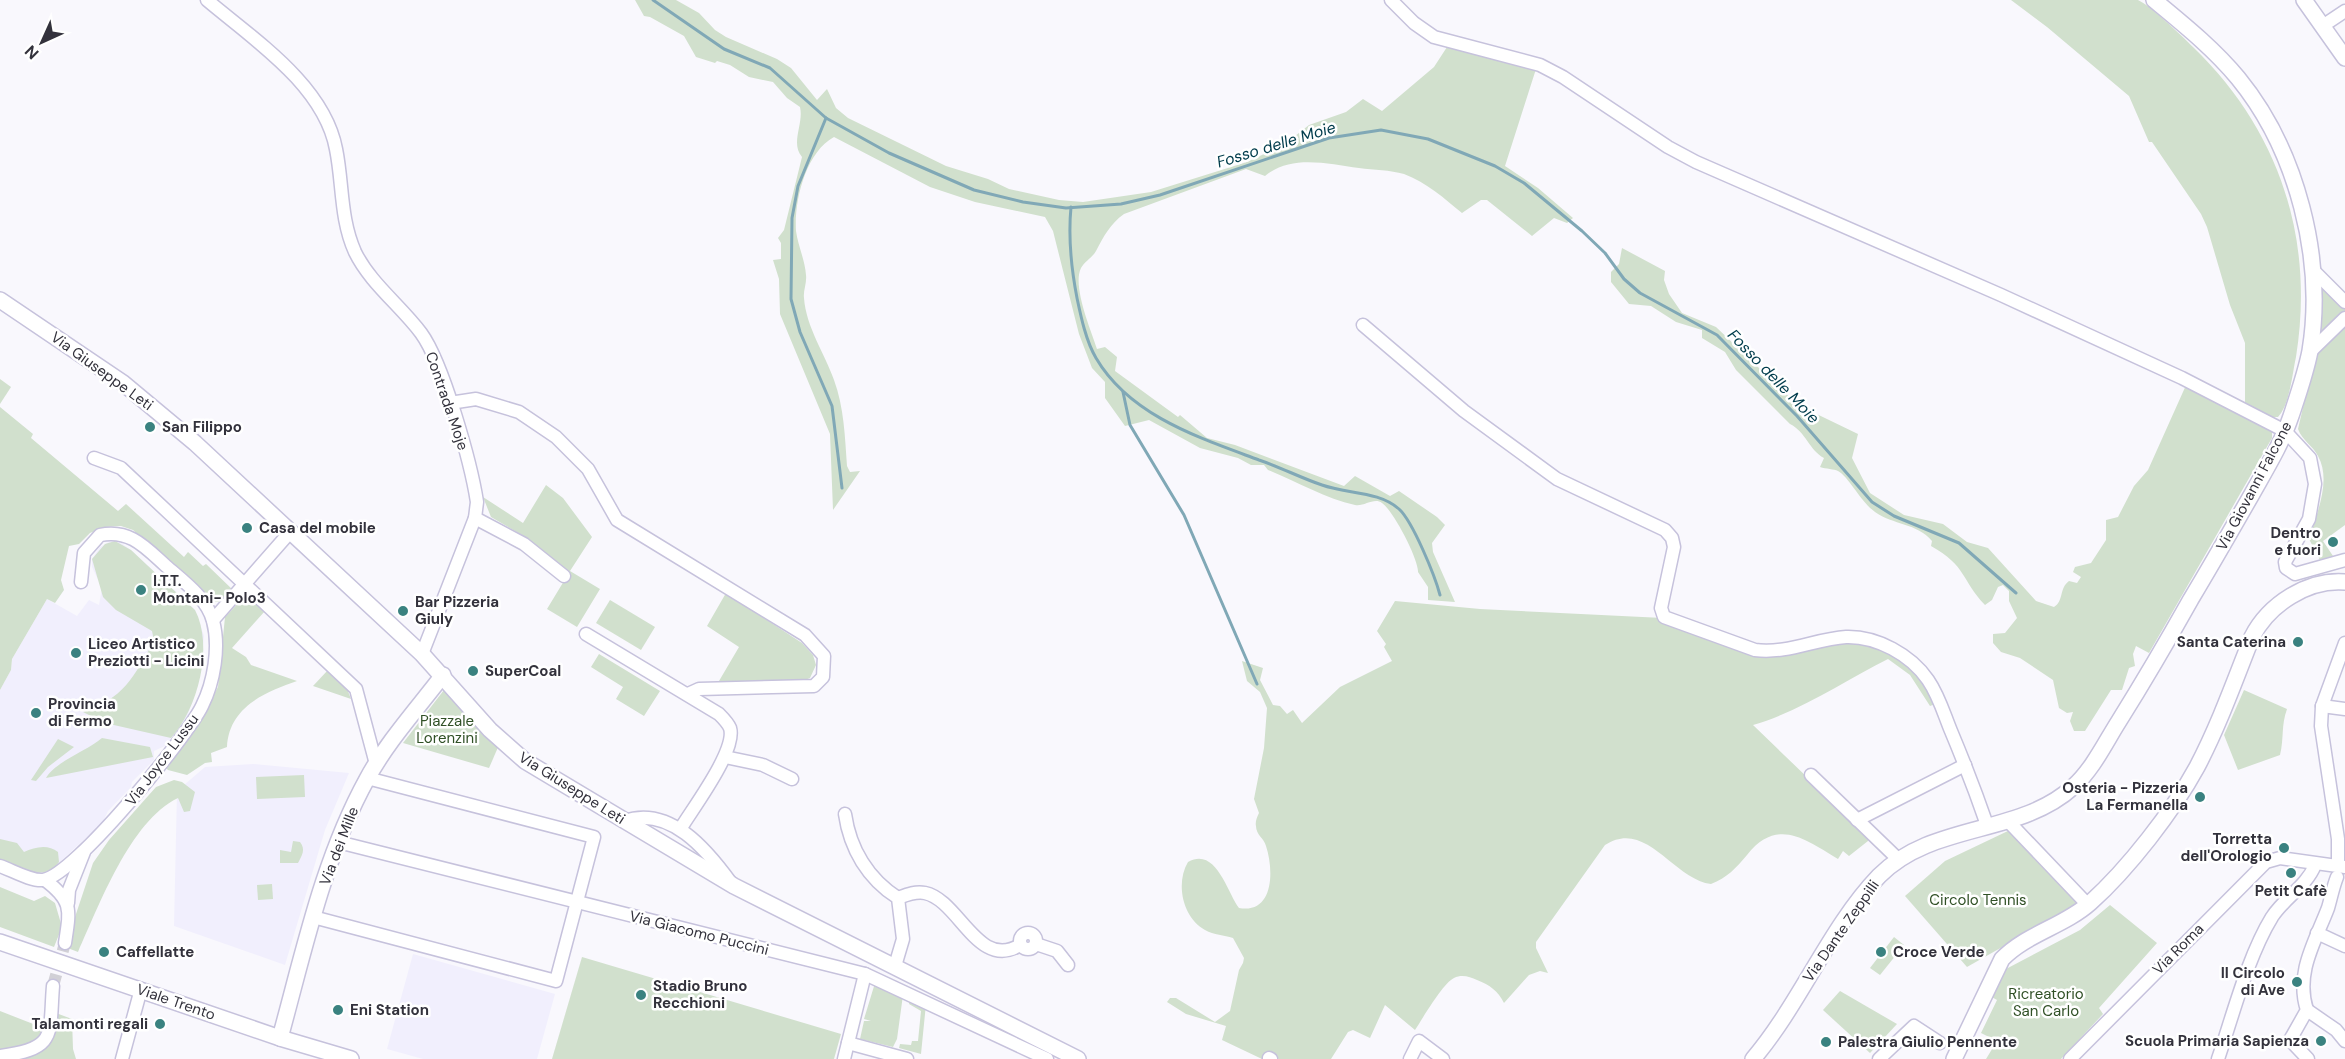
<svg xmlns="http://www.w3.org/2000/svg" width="2345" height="1059" viewBox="0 0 2345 1059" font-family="'DM Sans',sans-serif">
<rect width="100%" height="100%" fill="#f9f8fd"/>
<g fill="#f1effd">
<path d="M109,542L121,543L131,550L195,610L204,636L199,680L187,718L167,745L154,751V760L132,782L131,787L108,811L102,823L51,870L40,874L31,872L0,861V690L11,670L12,659L47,599L77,616L89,600L99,605L102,588L92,567V559L100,547Z"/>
<path d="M253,764L349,773L325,830L285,965L174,926L177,791L205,767Z"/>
<path d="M413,954L555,994L537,1059H423L387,1049Z"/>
</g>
<g fill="#d1e0cd">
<path d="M635,0H676L699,13L715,30L726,37L777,59L791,68L817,100L827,89L836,108L848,118L946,166L988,179L1009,189L1059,200L1083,202L1151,192L1247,162L1285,144L1309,125L1346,112L1363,99L1382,111L1434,67L1447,47L1536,69L1505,166L1538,188L1573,218L1567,223L1554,218L1532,236L1487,200H1481L1462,213C1445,199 1426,182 1404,174C1390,170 1374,170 1359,168C1328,164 1291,154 1265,176L1246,169L1124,214C1110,224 1104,236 1096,251C1092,258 1085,261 1081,268C1072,286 1091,330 1097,349L1105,347L1117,357L1115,371L1178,417L1180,415L1207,438L1235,445L1344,486L1355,476L1390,496L1399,491L1437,517L1445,525L1432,543L1433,552L1455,602L1428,600V587L1418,572C1419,560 1393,510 1382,503C1374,497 1364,507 1355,505C1326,499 1296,481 1268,470L1264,465H1251L1238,458L1200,448L1149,420L1125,426L1105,398V382L1092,368L1079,334L1053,231L1045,217L975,202L930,187L834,137C806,152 794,200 796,231C798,246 805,260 806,275C807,283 803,291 804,298C806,327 825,354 834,380C844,407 845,437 847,466L850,472L860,471L833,510L830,434L780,314L779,279L773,260L781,259V243L778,238L784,230L802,157C790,143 804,124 800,107L787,98L773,82L749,77L730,65L717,61L715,63L696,57L684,36L650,17L644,16Z"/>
<path d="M2011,0C2044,0 2077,0 2111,0C2118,0 2131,0 2138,0C2151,6 2182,36 2193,47C2279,130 2315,238 2296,357C2292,375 2290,404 2278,417H2270L2245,403V343L2230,305L2207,227L2201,214L2152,142H2149L2129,96L2047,27Z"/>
<path d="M1622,248L1665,271L1664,280L1669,294L1682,313L1716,327L1798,405L1858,434L1852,458L1870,493L1904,515L1943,524L1967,542L1988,548L2036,601L2054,607C2064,601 2059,588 2069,581L2077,583L2081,577L2073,572L2075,567L2091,563L2106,540V520L2118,517L2134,486L2148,470L2187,383L2272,431V438L2149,653L2136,646L2133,654L2135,666L2129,668L2122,690H2111L2085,731H2074L2070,721L2073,712L2067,713L2059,708L2053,680L2020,658L2001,652L1993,643V634L2005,633L2017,618L2009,601V591L2003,585L1998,587L1992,600L1985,605C1961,580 1967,566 1931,546L1932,541C1917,523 1893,525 1875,512C1860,501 1849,477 1838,471C1834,469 1826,469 1820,467L1824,458C1809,450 1806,432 1790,424L1736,370L1725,352L1702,338V330L1676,322L1651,306L1629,304L1611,282V272L1619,264Z"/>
<path d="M2320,286L2345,306V312L2334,319L2320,335Z"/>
<path d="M2345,320V525L2323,541L2333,556L2320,560L2309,539C2316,515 2332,481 2318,456C2313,446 2302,440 2298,429L2314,360L2321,347Z"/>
<path d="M0,379L11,387L0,404Z"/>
<path d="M0,407L33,434L31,438L118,511L126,504L184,557L188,552L203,566L206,564L234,591L220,602H211L133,530L121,526L105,527L90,533L79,544L69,546L61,580L64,590L55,603L47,599L12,659L11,670L0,690Z"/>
<path d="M546,485L563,498L592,537L570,571L600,589L577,627L547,609L567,576L548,555L527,538L491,517L483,497L523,523Z"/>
<path d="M115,541L131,550L195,610C214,646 198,709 171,738L105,723L83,712C124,698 133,678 154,641L152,631L116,610L103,597L92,559L105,544Z"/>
<path d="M726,593L802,643L813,655L816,665L810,678L795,684L719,681L739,647L707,626Z"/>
<path d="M247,594L265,611L232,648L246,657L251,665L297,681C265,692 229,707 227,747L211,753L212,762L205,763L187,775L168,770L164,766L207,707L218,687L225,617Z"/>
<path d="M610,600L655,627L641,650L596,623Z"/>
<path d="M1395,601L1480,609L1663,618L1736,649L1864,640L1915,668L1938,703L1930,706L1910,675L1888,659C1846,680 1801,711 1753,725L1868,836V841L1849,856L1843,851L1838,859C1805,839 1777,817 1747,855C1736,868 1727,878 1711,884C1673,879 1646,818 1605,845L1536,942V948L1548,973L1540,971L1529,975L1504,1003C1498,991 1490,985 1477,980C1470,977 1462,974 1454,978C1443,983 1423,1018 1415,1030L1385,1005L1370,1038L1353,1030L1348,1032L1331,1059H1279L1266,1053L1262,1059L1222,1040L1226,1026L1186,1014L1167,1002L1170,998H1176L1215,1022L1230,1011L1239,970L1243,963L1244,958L1233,938C1224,935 1214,935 1205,930C1183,918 1175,884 1188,862C1216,846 1227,892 1239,908C1274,914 1274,870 1266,846C1264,838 1256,835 1256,826C1255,822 1257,817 1259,813L1254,799L1264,748L1267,708L1260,692L1247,681L1242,661L1263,668L1260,680L1273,705L1280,706L1287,714L1293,710L1302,723L1340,687L1392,661L1384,647L1386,644L1377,631Z"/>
<path d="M599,654L660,691L644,716L616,699L623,687L591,667Z"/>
<path d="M328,670L346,686L351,699L313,686Z"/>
<path d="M444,690L499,745L489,768L403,743Z"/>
<path d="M2244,690L2287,709C2281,725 2284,739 2280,755L2238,770L2224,735Z"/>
<path d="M102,738L150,747L153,757L46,778C56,761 87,751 102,738Z"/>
<path d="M58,739L74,747L48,767L36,781L31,780Z"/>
<path d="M304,775L305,797L257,799L256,777Z"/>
<path d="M174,780L182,782L195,792L190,811L184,812L178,798C130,821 99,906 78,952L65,947L93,863L109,840L156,787Z"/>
<path d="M2010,830L2078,904L1967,967L1905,896L1945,861Z"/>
<path d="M0,839L17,843L24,852C35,847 48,844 58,852L59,862C45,883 19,868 0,861Z"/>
<path d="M293,841L300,842C306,850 302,855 298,863H280V850L291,852Z"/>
<path d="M272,884L273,899L258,900L257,885Z"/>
<path d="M0,887L34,901L45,896L55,903L62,927L54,947L0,927Z"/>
<path d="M2110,905L2157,943L2099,1008L2103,1014L2061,1059H1986L1997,1041L1981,1033L1997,1000L1990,996L2006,969L2080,930Z"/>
<path d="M1894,937L1904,945L1880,975L1870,968Z"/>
<path d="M582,957L841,1034L834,1059H552Z"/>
<path d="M875,983L903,995L897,1039L893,1047L860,1039L864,1021H871L864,1019Z"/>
<path d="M1840,991L1897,1024L1870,1053L1823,1010Z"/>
<path d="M910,998L926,1004L921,1054L899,1048L900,1044L911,1045L912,1041H918L921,1011L909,1004Z"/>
<path d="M0,1011L46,1029L39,1041L0,1052Z"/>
<path d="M56,1013L72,1019L73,1049L76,1059H12L27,1056Z"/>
</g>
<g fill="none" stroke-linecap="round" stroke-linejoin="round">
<g stroke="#80a8b6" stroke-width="3">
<path d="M653,0L724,49L770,68L826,118L889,153L974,190L1023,202L1066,208L1121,204L1160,195L1329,138L1381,130L1428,139L1495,166L1524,183L1582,231L1605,253L1624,279L1640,293L1717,335L1797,416L1872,502L1894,516L1959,543L2016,593"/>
<path d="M826,118L798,186L792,218L791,299L800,332L832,406L842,488"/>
<path d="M1071,207C1068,238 1071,267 1077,298C1081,317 1086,341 1096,358C1130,416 1200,438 1259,460C1280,467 1301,478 1322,485C1347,494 1379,491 1399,509C1413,522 1435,576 1440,595"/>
<path d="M1123,392L1130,425L1184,515L1257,684"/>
</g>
<path stroke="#d1d0d6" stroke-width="12" stroke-dasharray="12 6" stroke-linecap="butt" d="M53,986L65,943"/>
<g stroke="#c6c2dc" stroke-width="15">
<g id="minor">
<path d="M207,0C253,39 324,85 336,149C343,183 340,219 355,252C370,283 401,306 421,333C443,363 471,463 477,502L475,518L422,654"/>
<path d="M1391,0L1414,23L1434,37L1540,65L1563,77L1668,147L1696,162L2001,295L2182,378L2285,431L2310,458L2315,484L2309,519L2285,562L2286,568L2295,574L2345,560"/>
<path d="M2324,25L2345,11"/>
<path d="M2313,270L2345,302"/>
<path d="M1363,325L1464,411L1557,479L1665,530L1672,538L1674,547L1661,608L1664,617L1755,650C1788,654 1815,639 1846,637C1877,636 1911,655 1928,680C1939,696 1944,714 1951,731C1964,762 1976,793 1987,825"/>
<path d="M2310,352L2345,318"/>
<path d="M450,403L476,399L519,412L556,437L588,469L617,520L805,635L824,656L823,677L814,686L699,689L688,694"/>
<path d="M94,458L121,468L356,689L376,764"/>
<path d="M475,518L524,544L564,576"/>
<path d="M213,620L291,531"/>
<path d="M586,634L719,714C723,718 728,723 730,728C737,750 693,808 681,828"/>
<path d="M2322,706L2345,709"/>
<path d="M725,757L763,765L792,779"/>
<path d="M1811,775L1898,859"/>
<path d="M845,814C850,849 868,879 898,898L903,939L895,966"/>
<path d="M1857,820L1965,765"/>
<path d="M2007,820L2088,905"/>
<path d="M624,821C670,805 707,850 731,883"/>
<path d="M338,842L865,974L1047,1059"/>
<path d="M2338,862V839L2321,726L2322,706L2345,643"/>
<path d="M0,866C12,870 30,881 43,880C74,876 187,737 202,706C214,682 220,647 213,621C207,598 183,581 166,566C145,547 130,529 100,535L84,553L81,582"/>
<path d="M45,880C73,901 70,910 65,943"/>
<path d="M898,898C906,895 915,891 925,893C959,900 978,971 1020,945"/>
<path d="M68,903L69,890L84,852"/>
<path d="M313,917L556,981L594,837L367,778"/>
<circle cx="1028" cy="941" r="8"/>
<path d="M2317,933L2345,946"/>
<path d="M1036,944L1057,951L1068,965"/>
<path d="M2307,1010L2336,1030L2345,1041"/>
<path d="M848,1043L907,1059"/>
<path d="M0,1056C58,1049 49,1034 53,986"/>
<path d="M1269,1058L1271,1059"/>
<path d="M122,1059L141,989"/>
<path d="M844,1059L865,974"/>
<path d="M1410,1059L1419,1041L1443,1059"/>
<path d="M1879,1059L1914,1026L1940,1043"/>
<path d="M2070,1059L2266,862L2280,858L2345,867"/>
<path d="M2218,1059C2233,1015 2248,956 2272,917C2285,897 2306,887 2315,865"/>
<path d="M2308,1059L2290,1040L2307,1010C2295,973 2315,942 2328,908C2331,898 2333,887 2337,877"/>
</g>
</g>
<g stroke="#c6c2dc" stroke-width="18">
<g id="major">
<path d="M2304,0L2345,58"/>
<path d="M0,300L123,383L195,443L422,654L490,730L525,761L734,886L1078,1059"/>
<path d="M0,942L280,1038L351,1059"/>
<path d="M280,1038C304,951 323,859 367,779C387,742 417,709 443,675"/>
<path d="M1753,1059C1800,1004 1830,927 1879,876C1932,822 2019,836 2073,787C2093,769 2105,743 2119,721C2144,681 2168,640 2191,599C2212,564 2232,529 2252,494C2266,469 2282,443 2291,416C2298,395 2306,372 2310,351C2325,259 2297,150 2238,78C2213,48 2183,24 2154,0"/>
<path d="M1954,1059L2002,959C2026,934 2064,926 2090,903C2128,869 2173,811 2197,767C2219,725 2235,680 2252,637C2269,604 2308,579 2345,582"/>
</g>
</g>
<use href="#minor" stroke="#fff" stroke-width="12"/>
<use href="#major" stroke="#fff" stroke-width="15"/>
</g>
<g fill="#3a8280" stroke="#fff" stroke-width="2">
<circle cx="150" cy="427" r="6"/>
<circle cx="247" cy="528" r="6"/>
<circle cx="2333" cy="542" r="6"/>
<circle cx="141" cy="590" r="6"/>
<circle cx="403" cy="611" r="6"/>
<circle cx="2298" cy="642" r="6"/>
<circle cx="76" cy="653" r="6"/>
<circle cx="473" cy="671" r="6"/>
<circle cx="36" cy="713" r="6"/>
<circle cx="2200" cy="797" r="6"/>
<circle cx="2284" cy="848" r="6"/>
<circle cx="2291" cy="873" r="6"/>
<circle cx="104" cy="952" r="6"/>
<circle cx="1881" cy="952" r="6"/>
<circle cx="2297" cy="982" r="6"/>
<circle cx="641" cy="995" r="6"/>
<circle cx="338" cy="1010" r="6"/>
<circle cx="160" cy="1024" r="6"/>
<circle cx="2321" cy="1041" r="6"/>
<circle cx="1826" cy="1042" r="6"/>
</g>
<g text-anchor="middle" stroke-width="5" stroke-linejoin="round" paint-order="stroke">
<g font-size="15" fill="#33323c" stroke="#fff">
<text transform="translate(102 371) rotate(36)" y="5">Via Giuseppe Leti</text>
<text transform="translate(447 401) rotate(71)" y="5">Contrada Moje</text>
<text transform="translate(2254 486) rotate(-62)" y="5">Via Giovanni Falcone</text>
<text transform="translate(162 760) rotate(-53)" y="5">Via Joyce Lussu</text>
<text transform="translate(572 788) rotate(32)" y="5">Via Giuseppe Leti</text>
<text transform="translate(339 846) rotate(-69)" y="5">Via dei Mille</text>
<text transform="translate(1841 931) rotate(-55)" y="5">Via Dante Zeppilli</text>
<text transform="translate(699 933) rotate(14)" y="5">Via Giacomo Puccini</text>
<text transform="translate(2178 949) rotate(-45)" y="5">Via Roma</text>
<text transform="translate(176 1002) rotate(19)" y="5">Viale Trento</text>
</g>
<g font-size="15" font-weight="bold" fill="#33323c" stroke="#fff" text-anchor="start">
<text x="162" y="432">San Filippo</text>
<text x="259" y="533">Casa del mobile</text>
<text x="2321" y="538" text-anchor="end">Dentro<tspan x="2321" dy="17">e fuori</tspan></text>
<text x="153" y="586">I.T.T.<tspan x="153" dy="17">Montani- Polo3</tspan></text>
<text x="415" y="607">Bar Pizzeria<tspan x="415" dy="17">Giuly</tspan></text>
<text x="2286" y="647" text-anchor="end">Santa Caterina</text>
<text x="88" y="649">Liceo Artistico<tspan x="88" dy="17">Preziotti - Licini</tspan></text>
<text x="485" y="676">SuperCoal</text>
<text x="48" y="709">Provincia<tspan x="48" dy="17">di Fermo</tspan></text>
<text x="2188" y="793" text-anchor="end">Osteria - Pizzeria<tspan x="2188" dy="17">La Fermanella</tspan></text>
<text x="2272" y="844" text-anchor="end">Torretta<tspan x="2272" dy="17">dell'Orologio</tspan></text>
<text x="2291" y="896" text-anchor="middle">Petit Cafè</text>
<text x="116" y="957">Caffellatte</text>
<text x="1893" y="957">Croce Verde</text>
<text x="2285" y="978" text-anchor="end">Il Circolo<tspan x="2285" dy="17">di Ave</tspan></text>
<text x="653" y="991">Stadio Bruno<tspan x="653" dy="17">Recchioni</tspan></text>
<text x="350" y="1015">Eni Station</text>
<text x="148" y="1029" text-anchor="end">Talamonti regali</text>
<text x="2309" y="1046" text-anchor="end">Scuola Primaria Sapienza</text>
<text x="1838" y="1047">Palestra Giulio Pennente</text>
</g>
<g font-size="15" fill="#305026" stroke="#fff">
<text x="447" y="726">Piazzale<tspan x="447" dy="17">Lorenzini</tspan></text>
<text x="1978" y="905">Circolo Tennis</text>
<text x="2046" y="999">Ricreatorio<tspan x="2046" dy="17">San Carlo</tspan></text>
</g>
<g font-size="16" font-style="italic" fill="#003c4c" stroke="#fff">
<text transform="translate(1276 144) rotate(-17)" y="6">Fosso delle Moie</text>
<text transform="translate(1774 376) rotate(46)" y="6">Fosso delle Moie</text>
</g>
</g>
<g transform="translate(42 42) rotate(225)" stroke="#ffffff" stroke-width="4.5" paint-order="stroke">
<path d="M0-4.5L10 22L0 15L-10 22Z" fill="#33323c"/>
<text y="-9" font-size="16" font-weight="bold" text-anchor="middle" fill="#33323c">N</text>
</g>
</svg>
